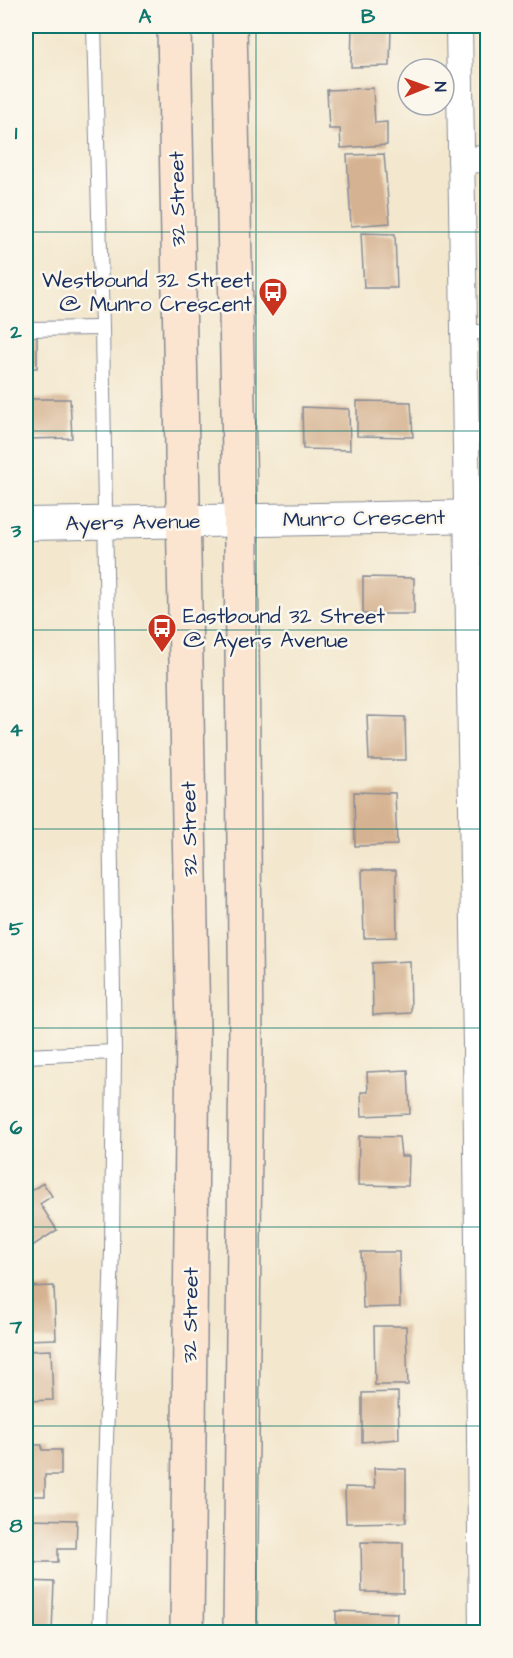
<svg xmlns="http://www.w3.org/2000/svg" width="513" height="1658" viewBox="0 0 513 1658" font-family="'Architects Daughter',sans-serif">
<rect width="100%" height="100%" fill="#fbf7ec"/>
<filter id="ink" filterUnits="userSpaceOnUse"><feTurbulence type="fractalNoise" baseFrequency=".0167" numOctaves="2"/><feDisplacementMap in="SourceGraphic" scale="12" xChannelSelector="R" yChannelSelector="G"/><feConvolveMatrix kernelMatrix="1 2 1 2 8 2 1 2 1" color-interpolation-filters="sRGB"/></filter>
<filter id="wash" filterUnits="userSpaceOnUse"><feTurbulence type="fractalNoise" baseFrequency=".008" numOctaves="4" result="noise"/><feDisplacementMap in="SourceGraphic" scale="24" xChannelSelector="R" yChannelSelector="G"/><feGaussianBlur stdDeviation="1.35" result="paint"/><feColorMatrix in="noise" values="0 0 0 0 0 0 0 0 0 0 0 0 0 0 0 0 0 1.4 0 .05"/><feComposite in="paint" operator="in"/></filter>
<g filter="url(#wash)">
<rect width="100%" height="100%" fill="#f3e7cd"/>
<g id="blocks">
<g fill="#d5b291">
<path d="M352,26H391L390,66L351,67Z"/>
<path d="M373,88L375,123L387,122V145L341,148L340,129H329L327,90Z"/>
<path d="M384,154L390,223L351,226L347,155Z"/>
<path d="M361,233L395,234L397,288H364Z"/>
<rect x="26" y="335" width="11" height="33"/>
<path d="M26,399H70L72,438L26,439Z"/>
<path d="M357,401L411,402L413,437L357,436Z"/>
<path d="M302,407L349,409L350,450L303,449Z"/>
<path d="M31,568L32,625L26,626V569Z"/>
<path d="M363,577L414,578V614H363Z"/>
<path d="M367,716L405,717L406,760H369Z"/>
<path d="M354,792L395,793L397,845L355,846Z"/>
<path d="M362,870H396L397,937L364,938Z"/>
<path d="M410,961L411,1013L373,1015L372,963Z"/>
<path d="M408,1070L410,1114L362,1116L361,1092H368L367,1072Z"/>
<path d="M359,1136L399,1137L401,1156H409L408,1186L358,1185Z"/>
<path d="M43,1183L52,1196L40,1204L57,1230L26,1250V1187L29,1192Z"/>
<path d="M361,1252H399L400,1307L363,1308Z"/>
<path d="M54,1286L56,1339L26,1340V1287Z"/>
<path d="M374,1326H406L408,1385H375Z"/>
<path d="M51,1350L53,1400L26,1401V1351Z"/>
<path d="M398,1392L399,1439L362,1442V1393Z"/>
<path d="M26,1445H42V1450H61V1475H45V1496H26Z"/>
<path d="M374,1468L406,1469V1522L346,1523L345,1487L375,1488Z"/>
<path d="M26,1519L77,1520L76,1549H58V1562H26Z"/>
<path d="M361,1542L403,1543V1593L362,1592Z"/>
<path d="M26,1581L54,1582L52,1632H26Z"/>
<path d="M336,1611L397,1613L396,1632H336Z"/>
</g>
</g>
</g>
<g filter="url(#ink)">
<use href="#blocks" fill-opacity="0" stroke="#878b96" stroke-width="1.5"/>
<g fill="none" stroke-linecap="round" stroke-linejoin="round">
<g stroke="#878b96" stroke-width="16">
<g id="service">
<path d="M94,26L102,328L114,1052L112,1249L100,1632"/>
<path d="M26,329L102,328"/>
<path d="M465,332H488"/>
<path d="M26,1056L114,1052"/>
</g>
</g>
<g stroke="#878b96" stroke-width="28">
<g id="minor">
<path d="M459,26L476,1047L482,1632"/>
<path d="M461,160L488,159"/>
</g>
</g>
<g stroke="#878b96" stroke-width="34">
<path id="tertiary" d="M26,524L488,516"/>
</g>
<g stroke="#878b96" stroke-width="36">
<g id="secondary">
<path d="M174,26L193,1032L187,1632"/>
<path d="M230,26L241,548L246,1041L240,1632"/>
</g>
</g>
<use href="#service" stroke="#fff" stroke-width="14"/>
<use href="#minor" stroke="#fff" stroke-width="26"/>
<use href="#tertiary" stroke="#fff" stroke-width="32"/>
<use href="#secondary" stroke="#fce5d0" stroke-width="33"/>
</g>
</g>
<path fill="none" stroke="#0f766e" stroke-width="1.5" stroke-opacity="0.55" d="M256,26V1632M26,232H488M26,431H488M26,630H488M26,829H488M26,1028H488M26,1227H488M26,1426H488"/>
<defs>
<g id="bus-pin" transform="scale(1.5)"><path d="M0 17L-7.5 6A9.5 9.5 0 1 1 7.5 6Z" fill="#c8321e" stroke="#fbf7ec"/><path d="M-5-6H5V4H4V6H2V4H-2V6H-4V4H-5ZM-3.5-4V0h7V-4ZM-3.5 1.2v1.5H-2V1.2ZM2 1.2v1.5H3.5V1.2Z" fill="#fff"/></g>
</defs>
<g fill-rule="evenodd">
<use href="#bus-pin" x="273" y="292"/>
<use href="#bus-pin" x="162" y="628"/>
</g>
<g text-anchor="middle" stroke-width="5" stroke-linejoin="round" paint-order="stroke">
<g font-size="21" fill="#1b2f5e" stroke="#fbf7ec">
<text transform="translate(177 199) rotate(-91)" y="7">32 Street</text>
<text transform="translate(364 518) rotate(-1)" y="7">Munro Crescent</text>
<text transform="translate(133 522) rotate(-1)" y="7">Ayers Avenue</text>
<text transform="translate(189 829) rotate(-91)" y="7">32 Street</text>
<text transform="translate(190 1315) rotate(-89)" y="7">32 Street</text>
</g>
<g font-size="21" fill="#1b2f5e" stroke="#fbf7ec" text-anchor="end">
<text x="252" y="287">Westbound 32 Street<tspan x="252" dy="24">@ Munro Crescent</tspan></text>
<text x="183" y="623" text-anchor="start">Eastbound 32 Street<tspan x="183" dy="24">@ Ayers Avenue</tspan></text>
</g>
</g>
<rect width="513" height="1658" fill="none" stroke="#fbf7ec" stroke-width="66"/>
<g transform="translate(426 87) rotate(89)"><circle r="28" fill="#fbf7ec" stroke="#a1a7b3" stroke-width="1.5"/>
<path d="M0-4.5L10 22L0 15L-10 22Z" fill="#c8321e"/>
<text y="-9" font-size="16" font-weight="bold" text-anchor="middle" fill="#1b2f5e">N</text>
</g>
<rect x="33" y="33" width="447" height="1592" fill="none" stroke="#0f766e" stroke-width="2"/>
<g font-size="20" text-anchor="middle" font-weight="bold" fill="#0f766e">
<text x="145" y="23">A</text>
<text x="368" y="23">B</text>
<text x="16" y="139">1</text>
<text x="16" y="338">2</text>
<text x="16" y="537">3</text>
<text x="16" y="736">4</text>
<text x="16" y="935">5</text>
<text x="16" y="1134">6</text>
<text x="16" y="1333">7</text>
<text x="16" y="1532">8</text>
</g>
</svg>
